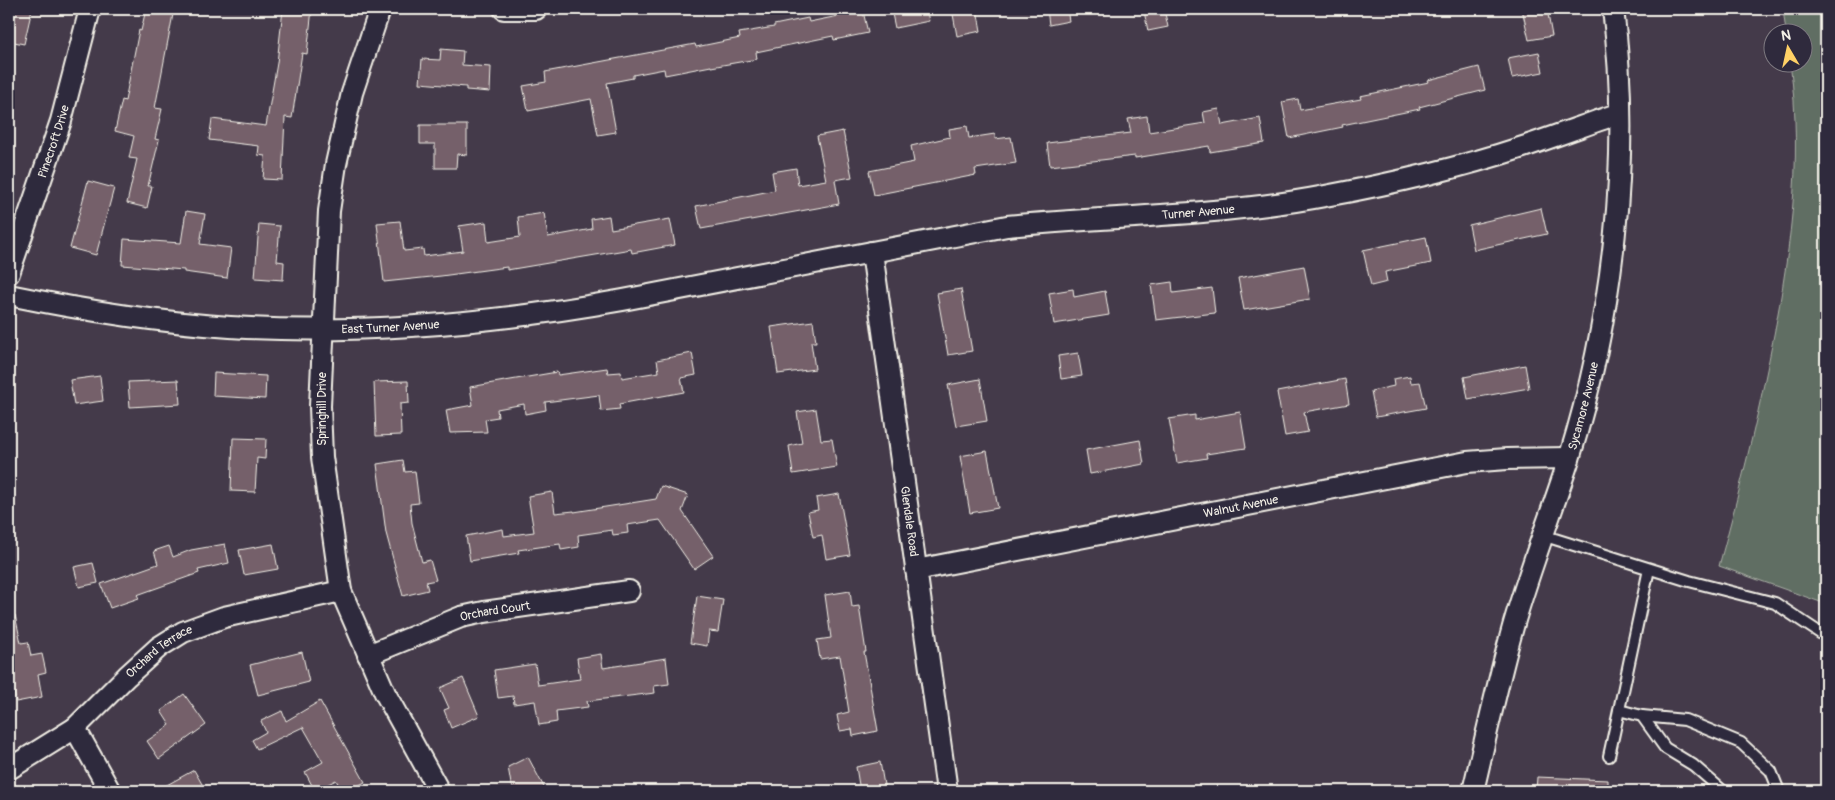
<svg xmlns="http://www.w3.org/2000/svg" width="1835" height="800" viewBox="0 0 1835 800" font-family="Pangolin,sans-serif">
<rect width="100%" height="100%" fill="#443a4a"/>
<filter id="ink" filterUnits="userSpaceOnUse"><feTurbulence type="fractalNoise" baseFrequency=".02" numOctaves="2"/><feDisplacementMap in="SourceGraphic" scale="10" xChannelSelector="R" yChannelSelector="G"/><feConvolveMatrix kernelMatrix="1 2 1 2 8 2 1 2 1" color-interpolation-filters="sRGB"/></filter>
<g filter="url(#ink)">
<path fill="#606e63" stroke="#aab0a6" d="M1783,9H1826V604L1719,566C1738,497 1755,429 1769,360C1789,262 1804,162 1790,63L1802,62V32H1786Z"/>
<g fill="#75616a" stroke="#f4f1e8">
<path d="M15,9H32L24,44L9,41Z"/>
<path d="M146,9H174L155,108L162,109L155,139L159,140L148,186H152L147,208L127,203L137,159L129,158L134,136L115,131L122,100L125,101L139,30L141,31Z"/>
<path d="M283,9H312L307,54L302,53L292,118L285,117L282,180L263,179L265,156L258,155L259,146L209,140L212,119L266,126L277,63Z"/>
<path d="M891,9H926L929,21L895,28Z"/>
<path d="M952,9H977L981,31L957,36Z"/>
<path d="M1047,9H1067L1069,21L1049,25Z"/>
<path d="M1155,9H1164L1168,27L1148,31L1144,11Z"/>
<path d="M1522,9H1547L1552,36L1529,40Z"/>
<path d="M863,11L868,33L834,40L833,36L756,52L757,59L711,67V66L665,75L664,69L633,75V78L607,83L616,132L598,135L591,99L528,111L523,86L546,82L545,72L695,44L696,47L740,38L739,33L774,27V25L808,18L809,22Z"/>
<path d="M441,49L463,51L462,65L491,67L490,92L466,90V87L420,83L422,59L440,60Z"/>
<path d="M1539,52L1543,72L1512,78L1508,58Z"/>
<path d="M1479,67L1485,90L1419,107L1420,109L1342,125L1343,127L1289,138L1282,102L1298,99L1300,110L1361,99L1360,96L1429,82L1428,80Z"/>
<path d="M1219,109L1222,125L1260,118L1264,143L1210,152L1209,146L1135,158V156L1050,166L1047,143L1131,133L1128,119L1147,116L1149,132L1205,123L1203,112Z"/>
<path d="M420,125H467V155L457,154L456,168H435V144H420Z"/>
<path d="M967,126L969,138L995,134V139L1011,137L1016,163L975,169L976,175L874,195L869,171L914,162L911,146L950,137L949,129Z"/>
<path d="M843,131L852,177L835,180L839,204L701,229L696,206L775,190L772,172L796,168L798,185L826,180L817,136Z"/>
<path d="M88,181L114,188L96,255L70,248Z"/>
<path d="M1541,208L1547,234L1474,250L1469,225Z"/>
<path d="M186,211L205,214L200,244L231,248L227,278L184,272V270L122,265L124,239L181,243Z"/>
<path d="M544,213L548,237L592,229L591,219L609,216L611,229L670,219L675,245L632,253L631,249L507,270V267L441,276L384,282L377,223L400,221L404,251L423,249L424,256L463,251L459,226L486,222L488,242L520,237L518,217Z"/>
<path d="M259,224L280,226L277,261L284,262L283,280L255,278Z"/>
<path d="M1426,237L1431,263L1385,272L1387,282L1371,286L1363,250Z"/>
<path d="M1304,266L1310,299L1244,310L1238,278Z"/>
<path d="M1172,282L1173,293L1212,288L1215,313L1156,320L1151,285Z"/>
<path d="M961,289L972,351L948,355L937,293Z"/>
<path d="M1073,289L1074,297L1105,291L1109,315L1054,324L1049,293Z"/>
<path d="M813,321L816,342H811L815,369L778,374L771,327Z"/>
<path d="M692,353L696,375L681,378L684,392L619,404L620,409L601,411L599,395L545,402L546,410L525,414L524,404L497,409L498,417L485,419L487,432L450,433L446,410L473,405L470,387L557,372L558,375L607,368L608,373L621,372L622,378L659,372L657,360Z"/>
<path d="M1078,353L1082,376L1061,379L1058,356Z"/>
<path d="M1525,365L1529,388L1468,399L1464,377Z"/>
<path d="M214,373L266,376L265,399L213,396Z"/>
<path d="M100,376L103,401L74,405L70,380Z"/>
<path d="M1410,376L1411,383L1420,382L1426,408L1376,417L1371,391L1394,386L1393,379Z"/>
<path d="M980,379L987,421L956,426L948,385Z"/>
<path d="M1345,379L1349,404L1304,412L1308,432L1285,436L1277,392Z"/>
<path d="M178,380L180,404L130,407L128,382Z"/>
<path d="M408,381L409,403L400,404L401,435L376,436L374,382Z"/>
<path d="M816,409L821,440L832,439L837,467L793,474L789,446L802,443L797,412Z"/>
<path d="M1240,412L1246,448L1206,454L1207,458L1177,463L1169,419L1195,415V420Z"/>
<path d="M233,438L266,439L265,459L257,458L255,492L231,491Z"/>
<path d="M1140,440L1144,464L1090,474L1086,450Z"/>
<path d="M987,451L998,508L970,513L960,456Z"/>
<path d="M403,460L405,472L415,471L419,503L410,504L412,523L422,562L430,560L436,580L426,582L428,590L403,596L386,533L377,464Z"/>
<path d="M661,486L688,495L682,511L713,556L694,569L660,520L627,525L628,533L613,535L612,530L578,535L579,547L561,550L560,544L518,550L519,553L470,561L466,536L503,529L504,536L534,532L528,496L552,492L555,513L574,511V512L656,499Z"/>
<path d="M839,494L850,555L826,559L822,535L813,537L808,512L818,510L816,498Z"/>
<path d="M225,544L229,563L198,570L199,573L137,595L139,598L110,608L101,584L158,564L154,551L169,546L173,557L191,550Z"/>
<path d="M273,544L278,569L244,575L239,550Z"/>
<path d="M93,563L98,583L79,587L74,567Z"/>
<path d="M850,591L852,607L859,606L866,652H864L878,731L853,736L852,729L840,731L837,715L849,712L840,656L820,659L817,640L831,638L825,595Z"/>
<path d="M697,596L723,600L718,632L709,631L707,646L690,643Z"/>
<path d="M15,615L21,643L28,642L31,656L42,654L46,672L38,674L42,697L16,702L9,667V616Z"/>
<path d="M302,652L309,682L258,695L250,665Z"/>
<path d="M601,654L603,668L666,658L669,684L654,686L655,693L587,701L588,707L556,711L557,722L539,725L535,701L514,704L513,696L498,698L494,670L535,664L538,685L580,679L577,658Z"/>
<path d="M463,678L479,716L451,728L444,710L449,708L440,688Z"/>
<path d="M184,694L206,725L159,759L147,741L170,725L161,711Z"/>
<path d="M320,701L365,782L348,791H342L336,780L315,791L305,772L323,762L303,727L257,749L252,740L266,732L261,721L282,711L286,721Z"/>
<path d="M528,757L546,791H515L511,784L508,767Z"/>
<path d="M880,762L885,791H860L856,767Z"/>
<path d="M194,770L206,791H156Z"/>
<path d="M1537,777L1608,780V791H1536Z"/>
</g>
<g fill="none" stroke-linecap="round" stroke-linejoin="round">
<g stroke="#f4f1e8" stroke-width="14">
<g id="lane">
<path d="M1542,535L1689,581L1775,603L1826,637"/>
<path d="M1619,710L1649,569"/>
<path d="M1642,716L1685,720L1741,743L1771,771L1779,791"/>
<path d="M1609,756L1619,710L1642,716L1665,748L1693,765L1723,791"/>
</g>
</g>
<g stroke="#f4f1e8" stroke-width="24">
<g id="street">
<path d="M380,9L352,93L336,164L329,211L320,406L322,457L341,591L385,693L439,791"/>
<path d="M504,9H536"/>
<path id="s1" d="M872,252L947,791"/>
<path id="s2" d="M9,273L61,121L90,9"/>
<path id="s3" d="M9,295C82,310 155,322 230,327C360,335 494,323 623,300L1007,226C1113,216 1220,216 1325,196C1391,184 1459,168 1523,147C1556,136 1588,124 1620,113"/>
<path id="s4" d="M916,570L1467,462L1507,459L1569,458"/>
<path id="s5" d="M368,655L461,617L484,612L629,591"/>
<path d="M75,728L110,791"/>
<path id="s6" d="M9,769L75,728L127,676L159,647L183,632L224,617L341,591"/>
<path id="s7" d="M1473,791C1486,736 1498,681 1513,627C1529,570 1551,515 1569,459C1613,317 1632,156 1613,9"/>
</g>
</g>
<use href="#lane" stroke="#2f2a3d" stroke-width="10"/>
<use href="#street" stroke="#2f2a3d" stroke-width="20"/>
</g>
</g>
<g text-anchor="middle" stroke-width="4" stroke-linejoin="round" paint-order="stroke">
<g font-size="12" fill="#f4f1e8" stroke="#2f2a3d">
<text dy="4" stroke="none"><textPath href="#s2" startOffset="139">Pinecroft Drive</textPath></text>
<text dy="4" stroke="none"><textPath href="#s3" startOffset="1201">Turner Avenue</textPath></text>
<text dy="4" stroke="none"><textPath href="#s3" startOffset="384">East Turner Avenue</textPath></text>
<text dy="4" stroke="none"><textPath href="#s7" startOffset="401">Sycamore Avenue</textPath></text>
<text transform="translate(322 409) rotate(-90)" y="4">Springhill Drive</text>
<text dy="4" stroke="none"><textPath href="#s4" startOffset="331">Walnut Avenue</textPath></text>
<text dy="4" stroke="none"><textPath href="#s1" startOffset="272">Glendale Road</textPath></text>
<text dy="4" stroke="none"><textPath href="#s5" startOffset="135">Orchard Court</textPath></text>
<text dy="4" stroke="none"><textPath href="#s6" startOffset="192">Orchard Terrace</textPath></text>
</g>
</g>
<rect width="1835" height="800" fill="none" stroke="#2f2a3d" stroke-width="30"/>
<rect x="15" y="15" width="1805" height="770" fill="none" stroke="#f4f1e8" stroke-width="2" filter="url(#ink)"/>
<g transform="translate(1788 48) rotate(351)"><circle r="24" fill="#2f2a3d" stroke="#7e7a81"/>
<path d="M0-4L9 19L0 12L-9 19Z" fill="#ffd166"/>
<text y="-8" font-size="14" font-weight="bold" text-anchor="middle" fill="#f4f1e8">N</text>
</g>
</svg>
